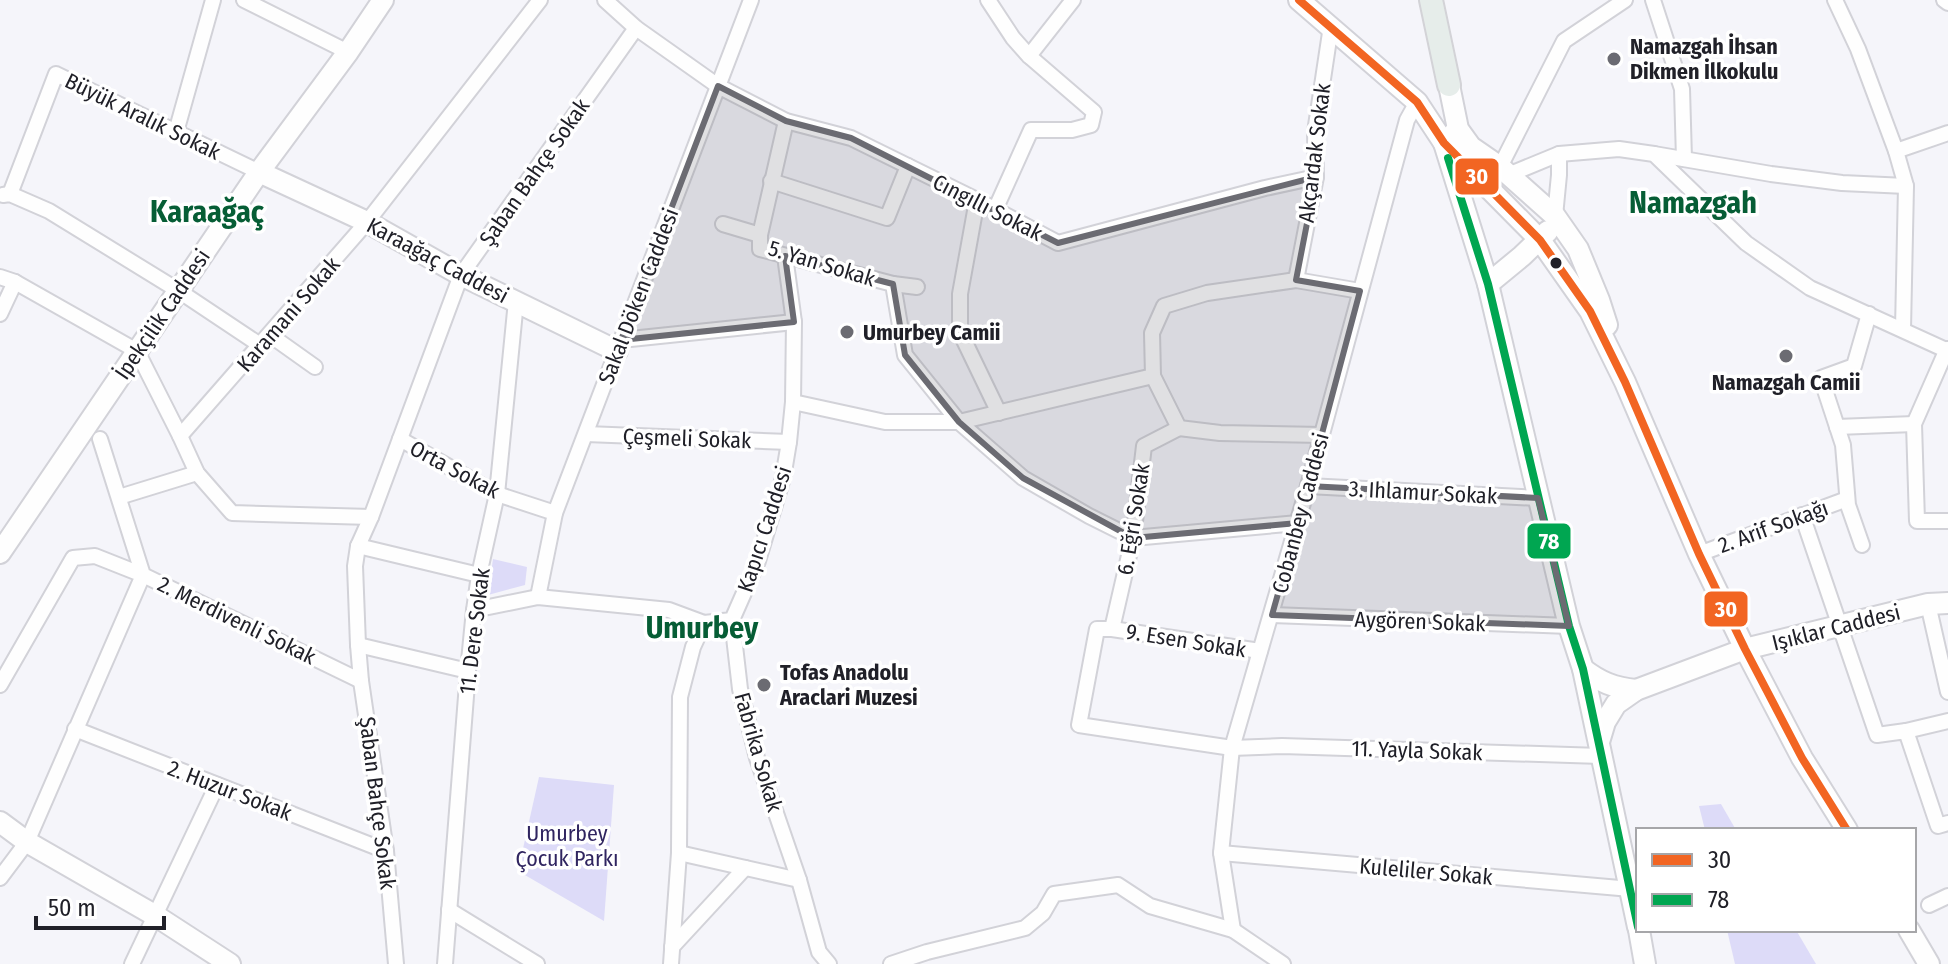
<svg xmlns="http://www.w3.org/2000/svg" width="1948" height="964" viewBox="0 0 1948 964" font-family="'Fira Sans Condensed',sans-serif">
<rect width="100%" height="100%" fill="#f5f5fa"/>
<g fill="#dddbf8">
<path d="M493,559L527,567L525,585L488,595Z"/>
<path d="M539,777L614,785L604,921L518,871Z"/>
<path d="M1721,804L1736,830H1705L1699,806Z"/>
<path d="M1727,930H1796L1816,964H1735Z"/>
</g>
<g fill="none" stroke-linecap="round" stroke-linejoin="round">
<g stroke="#d2d2d8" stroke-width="18">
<g id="street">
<path d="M244,0L348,52"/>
<path d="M605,0L636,28L718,86L786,121L851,138L977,200L1058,243L1265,188L1316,177"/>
<path d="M988,0L1013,38L1029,56L1094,112L1091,125L1072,130H1031L995,210"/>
<path d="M1653,0L1682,89L1684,159"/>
<path d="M1835,0L1858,49L1896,151L1906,186L1903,329"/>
<path d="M1944,0L1948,3"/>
<path d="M1029,56L1073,0"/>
<path d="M786,121L760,235V249L893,284L905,355L959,422L1023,478L1089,516L1133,538L1298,523"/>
<path d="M176,132L213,0"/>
<path d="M1896,151L1948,133"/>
<path d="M1654,154L1771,174L1842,183L1906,186"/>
<path d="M1500,167L1564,41L1625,0"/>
<path d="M1508,175L1559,154L1619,149L1654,154L1746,243L1810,288L1948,351"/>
<path d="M771,181L887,218L908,166"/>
<path d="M10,194L56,74L259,172"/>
<path d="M3,195L10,194L49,211L179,291L260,345"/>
<path d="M977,200L960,294V332L999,413"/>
<path d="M1555,216L1559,175V154"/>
<path d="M723,224L760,235"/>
<path d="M0,277L15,282L137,351L180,436L197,473L232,513L371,517"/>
<path d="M1296,280L1316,177L1315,132L1331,26"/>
<path d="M893,284L917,287"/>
<path d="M0,314L15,282"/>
<path d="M270,335L315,367"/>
<path d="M621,340L794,322"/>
<path d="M1947,349L1914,424L1917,521H1948"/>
<path d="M1153,376L1179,428L1220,433L1322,435"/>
<path d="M793,402L885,422H959L1153,376L1152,333L1164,306L1207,293L1296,280L1360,291"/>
<path d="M1837,427L1914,424"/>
<path d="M586,434L789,442"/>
<path d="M180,436L367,222L540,0"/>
<path d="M100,439L143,575L361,681"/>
<path d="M400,439L497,494L555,513"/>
<path d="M1308,486L1538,498"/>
<path d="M119,497L197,473"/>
<path d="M1802,515L1877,735L1906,731L1938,826L1948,823"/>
<path d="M1862,545L1848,505L1843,445L1821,378L1854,366L1869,314"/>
<path d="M358,546L479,575"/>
<path d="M1699,554L1847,499"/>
<path d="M538,597L555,513L751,0"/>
<path d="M1928,604L1948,692"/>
<path d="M474,610L538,597L669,610L704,623"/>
<path d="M1272,615L1569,626"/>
<path d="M732,620L740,689L757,758L799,880L819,952L829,964"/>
<path d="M1112,629L1133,538L1144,446L1179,428"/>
<path d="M358,645L468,671"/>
<path d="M1260,651L1112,629H1097L1079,725L1232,748L1282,746L1601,756"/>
<path d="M0,685L73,558L95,556L143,575L27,842L0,878"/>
<path d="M75,729L386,851"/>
<path d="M1906,731L1948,721"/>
<path d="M679,853L799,880"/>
<path d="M1221,853L1631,889"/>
<path d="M1929,905L1948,896"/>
<path d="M449,910L537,964"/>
<path d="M1233,930L1221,853L1232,748L1308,486L1407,120L1417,102"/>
<path d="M672,947L745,868"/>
<path d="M132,964L217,785"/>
<path d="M396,964L386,851L361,681L358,645L355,566L358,546L371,517L461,275L636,28"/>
<path d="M445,964L468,671L474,610L479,575L497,494L516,301"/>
<path d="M671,964L679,853L680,697L693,647L704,623L732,620L758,561L783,478L789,442L793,402L794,322L785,256"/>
<path d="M891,964L927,952L1025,928L1043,913L1054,894L1118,885L1150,906L1233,930L1283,964"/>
</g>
</g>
<g stroke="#d2d2d8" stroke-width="24">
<g id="secondary">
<path d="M1299,0L1417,102L1444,143L1540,240L1590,311L1625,382L1699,554L1745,649L1802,758L1847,830"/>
<path d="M1449,85L1458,129L1471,147L1500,167L1555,216L1578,249L1599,300L1607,325"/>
<path d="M1458,129L1444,143L1488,284L1569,626L1583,669L1638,927"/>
<path d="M259,172L367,222L461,275L617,351"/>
<path d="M1488,284L1522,256L1548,231"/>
<path d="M0,553L259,172L348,52L383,0"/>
<path d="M1583,669C1600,682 1614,688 1636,690"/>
<path d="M1599,742L1605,722L1616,704L1636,690L1745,649L1928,604L1948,603"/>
<path d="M0,822L27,842L156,916L230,964"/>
<path d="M1639,930L1645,964"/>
<path d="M1909,930L1929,964"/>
</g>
</g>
<g stroke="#d3d3d7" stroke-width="26">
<path id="primary" d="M1431,0L1449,85"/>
</g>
<use href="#street" stroke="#fefefe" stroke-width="14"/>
<use href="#secondary" stroke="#fefefe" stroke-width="20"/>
<use href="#primary" stroke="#e6edea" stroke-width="22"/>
<g stroke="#fff" stroke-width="14">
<path id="bus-1" d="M1299,0L1417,102L1444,143L1540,240L1590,311L1625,382L1699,554L1745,649L1802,758L1847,830"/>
</g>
<g stroke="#fff" stroke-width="14">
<path id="bus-2" d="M1448,158L1488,284L1569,626L1583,669L1638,927"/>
</g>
<use href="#bus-1" stroke="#f26522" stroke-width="8"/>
<use href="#bus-2" stroke="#00a651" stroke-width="8"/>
</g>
<path fill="#6b6b72" fill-opacity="0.2" stroke="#6b6b72" stroke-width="6" stroke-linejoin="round" d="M718,86L786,121L851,138L1058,243L1316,177L1296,280L1360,291L1308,486L1538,498L1569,626L1272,615L1298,523L1133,538L1023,478L959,422L905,355L893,284L785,256L794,322L621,340Z"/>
<g fill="#6b6b72" stroke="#fff" stroke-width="3">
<circle cx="1614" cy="59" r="8"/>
<circle cx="847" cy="332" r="8"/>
<circle cx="1786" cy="356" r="8"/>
<circle cx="764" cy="685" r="8"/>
</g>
<circle fill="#202028" stroke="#fff" stroke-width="3" cx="1556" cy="263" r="7"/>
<g text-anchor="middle" stroke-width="7" stroke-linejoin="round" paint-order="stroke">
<g font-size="22" font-weight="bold" fill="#202028" stroke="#fff" text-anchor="start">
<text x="1630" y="54">Namazgah İhsan<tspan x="1630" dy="25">Dikmen İlkokulu</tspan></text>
<text x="863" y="340">Umurbey Camii</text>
<text x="1786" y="390" text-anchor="middle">Namazgah Camii</text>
<text x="780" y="680">Tofas Anadolu<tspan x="780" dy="25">Araclari Muzesi</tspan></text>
</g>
<g font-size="22" fill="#202028" stroke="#fff">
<text transform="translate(143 116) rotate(26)" y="8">Büyük Aralık Sokak</text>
<text transform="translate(1314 153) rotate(-83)" y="8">Akçardak Sokak</text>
<text transform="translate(534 172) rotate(-55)" y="8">Şaban Bahçe Sokak</text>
<text transform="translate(988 207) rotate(27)" y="8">Cıngıllı Sokak</text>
<text transform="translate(438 260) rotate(28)" y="8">Karaağaç Caddesi</text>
<text transform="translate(822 263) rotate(17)" y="8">5. Yan Sokak</text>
<text transform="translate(638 296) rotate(-69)" y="8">Sakal Döken Caddesi</text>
<text transform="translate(162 314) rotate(-56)" y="8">İpekçilik Caddesi</text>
<text transform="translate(288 314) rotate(-49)" y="8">Karamani Sokak</text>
<text transform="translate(687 438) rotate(2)" y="8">Çeşmeli Sokak</text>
<text transform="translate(455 469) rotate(28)" y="8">Orta Sokak</text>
<text transform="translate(1423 492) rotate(3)" y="8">3. Ihlamur Sokak</text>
<text transform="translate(1300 513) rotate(-75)" y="8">Cobanbey Caddesi</text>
<text transform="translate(1133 519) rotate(-81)" y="8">6. Eğri Sokak</text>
<text transform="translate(1773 526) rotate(-20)" y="8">2. Arif Sokağı</text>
<text transform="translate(764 529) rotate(-72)" y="8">Kapıcı Caddesi</text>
<text transform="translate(237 620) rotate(26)" y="8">2. Merdivenli Sokak</text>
<text transform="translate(1420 621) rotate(2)" y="8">Aygören Sokak</text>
<text transform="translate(1836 627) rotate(-14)" y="8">Işıklar Caddesi</text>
<text transform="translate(474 631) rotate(-83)" y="8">11. Dere Sokak</text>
<text transform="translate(1186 640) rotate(9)" y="8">9. Esen Sokak</text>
<text transform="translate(1417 750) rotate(2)" y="8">11. Yayla Sokak</text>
<text transform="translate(759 752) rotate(74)" y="8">Fabrika Sokak</text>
<text transform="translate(230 790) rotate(21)" y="8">2. Huzur Sokak</text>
<text transform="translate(378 803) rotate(83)" y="8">Şaban Bahçe Sokak</text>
<text transform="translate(1426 871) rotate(5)" y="8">Kuleliler Sokak</text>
</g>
<g font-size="22" fill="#302560" stroke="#fff">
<text x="567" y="841">Umurbey<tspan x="567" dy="25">Çocuk Parkı</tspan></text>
</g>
<g font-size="30" font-weight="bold" fill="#065d35" stroke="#fff">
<text x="1693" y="213">Namazgah</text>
<text x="207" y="222">Karaağaç</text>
<text x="702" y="638">Umurbey</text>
</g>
</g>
<g stroke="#fff" stroke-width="3">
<rect x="1454" y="157" width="46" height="39" rx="8" fill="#f26522"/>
<rect x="1526" y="522" width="46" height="38" rx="8" fill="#00a651"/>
<rect x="1703" y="590" width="46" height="38" rx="8" fill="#f26522"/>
</g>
<g font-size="22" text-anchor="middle" font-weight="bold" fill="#fff">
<text x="1477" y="184">30</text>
<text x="1549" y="549">78</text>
<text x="1726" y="617">30</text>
</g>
<rect x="1636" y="828" width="280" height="104" fill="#ffffff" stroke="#a6a6a9" stroke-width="2"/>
<rect x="1652" y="854" width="40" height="12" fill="#f26522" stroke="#a6a6a9" stroke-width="2"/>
<text x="1708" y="868" font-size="24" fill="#202028">30</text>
<rect x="1652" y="894" width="40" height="12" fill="#00a651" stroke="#a6a6a9" stroke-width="2"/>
<text x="1708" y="908" font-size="24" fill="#202028">78</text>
<path d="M36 916v12h128v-12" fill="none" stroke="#202028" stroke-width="4"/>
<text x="48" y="916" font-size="24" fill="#202028" stroke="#ffffff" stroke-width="6" paint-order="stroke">50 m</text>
</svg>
